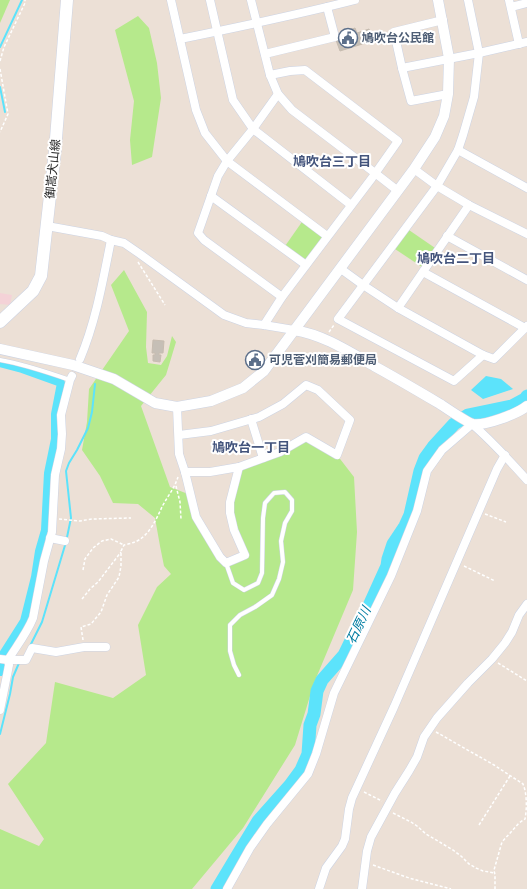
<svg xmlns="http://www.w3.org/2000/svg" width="527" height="889" viewBox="0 0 527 889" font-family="Mulish,'Noto Sans JP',sans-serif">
<rect width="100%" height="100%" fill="#ece0d6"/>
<path fill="#f4d2d7" d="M0,293L12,295L10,305L0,304Z"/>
<g fill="#b6e98c">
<path d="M0,0H10L0,23Z"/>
<path d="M138,16L149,28L157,63L161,98L152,157L132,165L130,140L134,101L115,30Z"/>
<path d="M304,219L327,236L306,265L283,249Z"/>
<path d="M406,228L438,250L425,269L392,247Z"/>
<path d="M124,270L147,312L146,347L148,363L161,365L167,356L172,336L176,342L166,375L141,406L170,487L188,494L194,517L227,564L245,555L230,513L239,467L306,437L337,455L354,477L357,532L353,590L314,683L295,745L243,828L192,889H0V829L39,846L44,839L8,784L46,743L55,682L113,698L146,675L138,625L157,587L171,574L164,566L160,546L155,518L138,504L113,503L100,476L82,450L87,422L89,389L129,331L111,285Z"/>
</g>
<path fill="#5ce3fb" d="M486,376L501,379L513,389L483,399L471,390Z"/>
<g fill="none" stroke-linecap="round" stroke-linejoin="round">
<g stroke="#5ce3fb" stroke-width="2">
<path d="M0,47L22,0"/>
<path d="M0,87L5,112"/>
<path d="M30,646L42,622L66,542L71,518L66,471L69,463L77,450L88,428L92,412L95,384"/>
<path d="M0,734L10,694L13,677L19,663"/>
</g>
<path stroke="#5ce3fb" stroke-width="8" d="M0,363L22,369L61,383L55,414V439L48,473L45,530L39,551L35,577L24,621L3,654L0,672"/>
<path stroke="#5ce3fb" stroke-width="13" d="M217,889L235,859L258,821L290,785L301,770L308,754L310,725L314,714L317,691L322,680L344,655L361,620L368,608L387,566L388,559L393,544L405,526L410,515L420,471L425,458L433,447L454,424L468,415L512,406L525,399L527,396"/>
</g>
<g fill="#c6bfb6" stroke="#c7bcb0">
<path d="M355,28L357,33L369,29L372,41L340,51L336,40L342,38L340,33Z"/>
<path d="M153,340L164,341L163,353H159V355H161L160,362L153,361V355H155V353H152Z"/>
<path d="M253,353L262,362L257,367L247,358Z"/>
</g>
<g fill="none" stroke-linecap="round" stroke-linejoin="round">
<g stroke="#ccd3e3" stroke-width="5">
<g id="service">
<path d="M0,360C24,364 47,372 70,380"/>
<path d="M226,563L233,583L244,590L258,583L262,573L263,518L265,503L274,493L285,492L292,500V511L285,523L281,541L283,562L279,579L272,595L255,607L240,615L230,625V651L234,665L239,675"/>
</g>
</g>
<g stroke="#ccd3e3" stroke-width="9">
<g id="minor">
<path d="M171,0L196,110L205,133L227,161L327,236"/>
<path d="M210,0L233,100L253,129L351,205"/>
<path d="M251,0L270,75L278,94L292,110L375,173L398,191"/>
<path d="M468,0L479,53L474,97L463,135L458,150L437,186L338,319L454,381L483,355"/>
<path d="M509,0L519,44"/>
<path d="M511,7L527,3"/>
<path d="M443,20L394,32L402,68L479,53L527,42"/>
<path d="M180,39C239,27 297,15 355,0"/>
<path d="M265,54L335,37L327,7"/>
<path d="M402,68L411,101L448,94"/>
<path d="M278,94L253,129L227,161L218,176L198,233L204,240L282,297"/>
<path d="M458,150L527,188"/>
<path d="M414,169L437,186L469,205L527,234"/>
<path d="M211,196L306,265"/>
<path d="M47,226L102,236L111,240L124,243L140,254L224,315L246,323L264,325L294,330"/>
<path d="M447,236L527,280"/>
<path d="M341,269L363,285L398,308L483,355L494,359L527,326"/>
<path d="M423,272L525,328"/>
<path d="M398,308L469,205"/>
<path d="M264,325L282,297L372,178L398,141L305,70L290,71L270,75"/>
<path d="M80,359C96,321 103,280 111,240"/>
<path d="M177,407L179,454L185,472L196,517L220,557L226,563L245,555L234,530L230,513V502L239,467"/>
<path d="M251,419L263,458"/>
<path d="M179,435L211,431L259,417L283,404L306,385L318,390L350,420L337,455L306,437L280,452L239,467L210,472H185"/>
<path d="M50,538L65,541"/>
<path d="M0,659L8,660H26L32,648L56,652L84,647H106"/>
<path d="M0,710L9,665L8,660C16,647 27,633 33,618L44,561L52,532L55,475L61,449L62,434L61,415L70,380L72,376"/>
<path d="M227,889L250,848L267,824L308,774L316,754L334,693L391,576L417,511L427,471L442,450L472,424C492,441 509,460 527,480"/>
<path d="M319,889L326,868L342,846L345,839L349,809L352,798L394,707L497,469L505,455"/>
<path d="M362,889L367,851L371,837L395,793L409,771L417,757L424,737L437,718L468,683L492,659L505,643L512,632L519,615L527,604"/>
</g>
</g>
<g stroke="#ccd3e3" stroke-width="11">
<g id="tertiary">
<path d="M294,330C324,335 348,351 374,366C396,378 418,391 440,404C446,408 468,423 473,424C485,426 517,414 527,406"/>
<path d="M0,349L73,365L114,379L155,403L177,407L211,401L243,388L264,371L414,169L435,137L444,116L448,94L449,58L438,0"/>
</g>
</g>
<g stroke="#ccd3e3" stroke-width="13">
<path id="secondary" d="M0,322L33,291L41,276L55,151L67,0"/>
</g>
<g stroke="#fff" stroke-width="1.5" stroke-dasharray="3 2" stroke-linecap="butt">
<path d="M0,61L4,47L25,3V0"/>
<path d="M0,69L8,114L0,132"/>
<path d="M138,262L165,305"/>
<path d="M329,332L334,325"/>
<path d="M176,486L180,502L181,519"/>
<path d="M485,514L506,522"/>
<path d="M59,519L80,521L92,519L131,518"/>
<path d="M464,566L495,581"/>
<path d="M83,570L85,559L93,548L102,541L111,539L124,545"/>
<path d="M82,599L90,589L98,582L121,552"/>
<path d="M83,640L81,627L91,624L101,612L107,595L119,577L121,566V551L124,545C132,543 138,542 144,536C153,528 158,515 163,505C169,494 174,489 178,477"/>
<path d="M498,663L527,681"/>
<path d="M436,732L494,765L523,784C527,793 527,809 525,819L519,823L502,842L494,870L495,875V889"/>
<path d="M364,792L382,801"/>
<path d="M393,813L411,822L417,826L426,834L453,850L461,856L469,864L476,868L483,871L495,873"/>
<path d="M479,825L510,776"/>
<path d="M373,865L409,878L451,889"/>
</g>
<use href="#service" stroke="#fff" stroke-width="4"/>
<use href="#minor" stroke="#fff" stroke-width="8"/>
<use href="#tertiary" stroke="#fff" stroke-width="10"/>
<use href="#secondary" stroke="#fff" stroke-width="12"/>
</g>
<defs>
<g id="civic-ring" transform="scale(1)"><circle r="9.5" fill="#fff" stroke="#5c6f8a" stroke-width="1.5"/><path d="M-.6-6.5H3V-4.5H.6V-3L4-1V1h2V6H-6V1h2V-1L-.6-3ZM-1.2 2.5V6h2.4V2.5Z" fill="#5c6f8a"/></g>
</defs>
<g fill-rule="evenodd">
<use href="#civic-ring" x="348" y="38"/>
<use href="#civic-ring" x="255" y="360"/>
</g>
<g text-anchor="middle" stroke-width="4" stroke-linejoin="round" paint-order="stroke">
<g font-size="12" font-weight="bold" fill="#4e5e75" stroke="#fff" text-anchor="start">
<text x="362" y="42">鳩吹台公民館</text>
<text x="269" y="364">可児菅刈簡易郵便局</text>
</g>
<g font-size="12" fill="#272727" stroke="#fff">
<text transform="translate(53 169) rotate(-84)" y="4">御嵩犬山線</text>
</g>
<g font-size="13" font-weight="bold" fill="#43547c" stroke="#fff">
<text x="332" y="166">鳩吹台三丁目</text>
<text x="456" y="263">鳩吹台二丁目</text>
<text x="251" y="452">鳩吹台一丁目</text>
</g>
<g font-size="13" font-style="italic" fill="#007da2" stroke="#fff">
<text transform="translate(358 625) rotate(-64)" y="5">石原川</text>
</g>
</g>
</svg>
